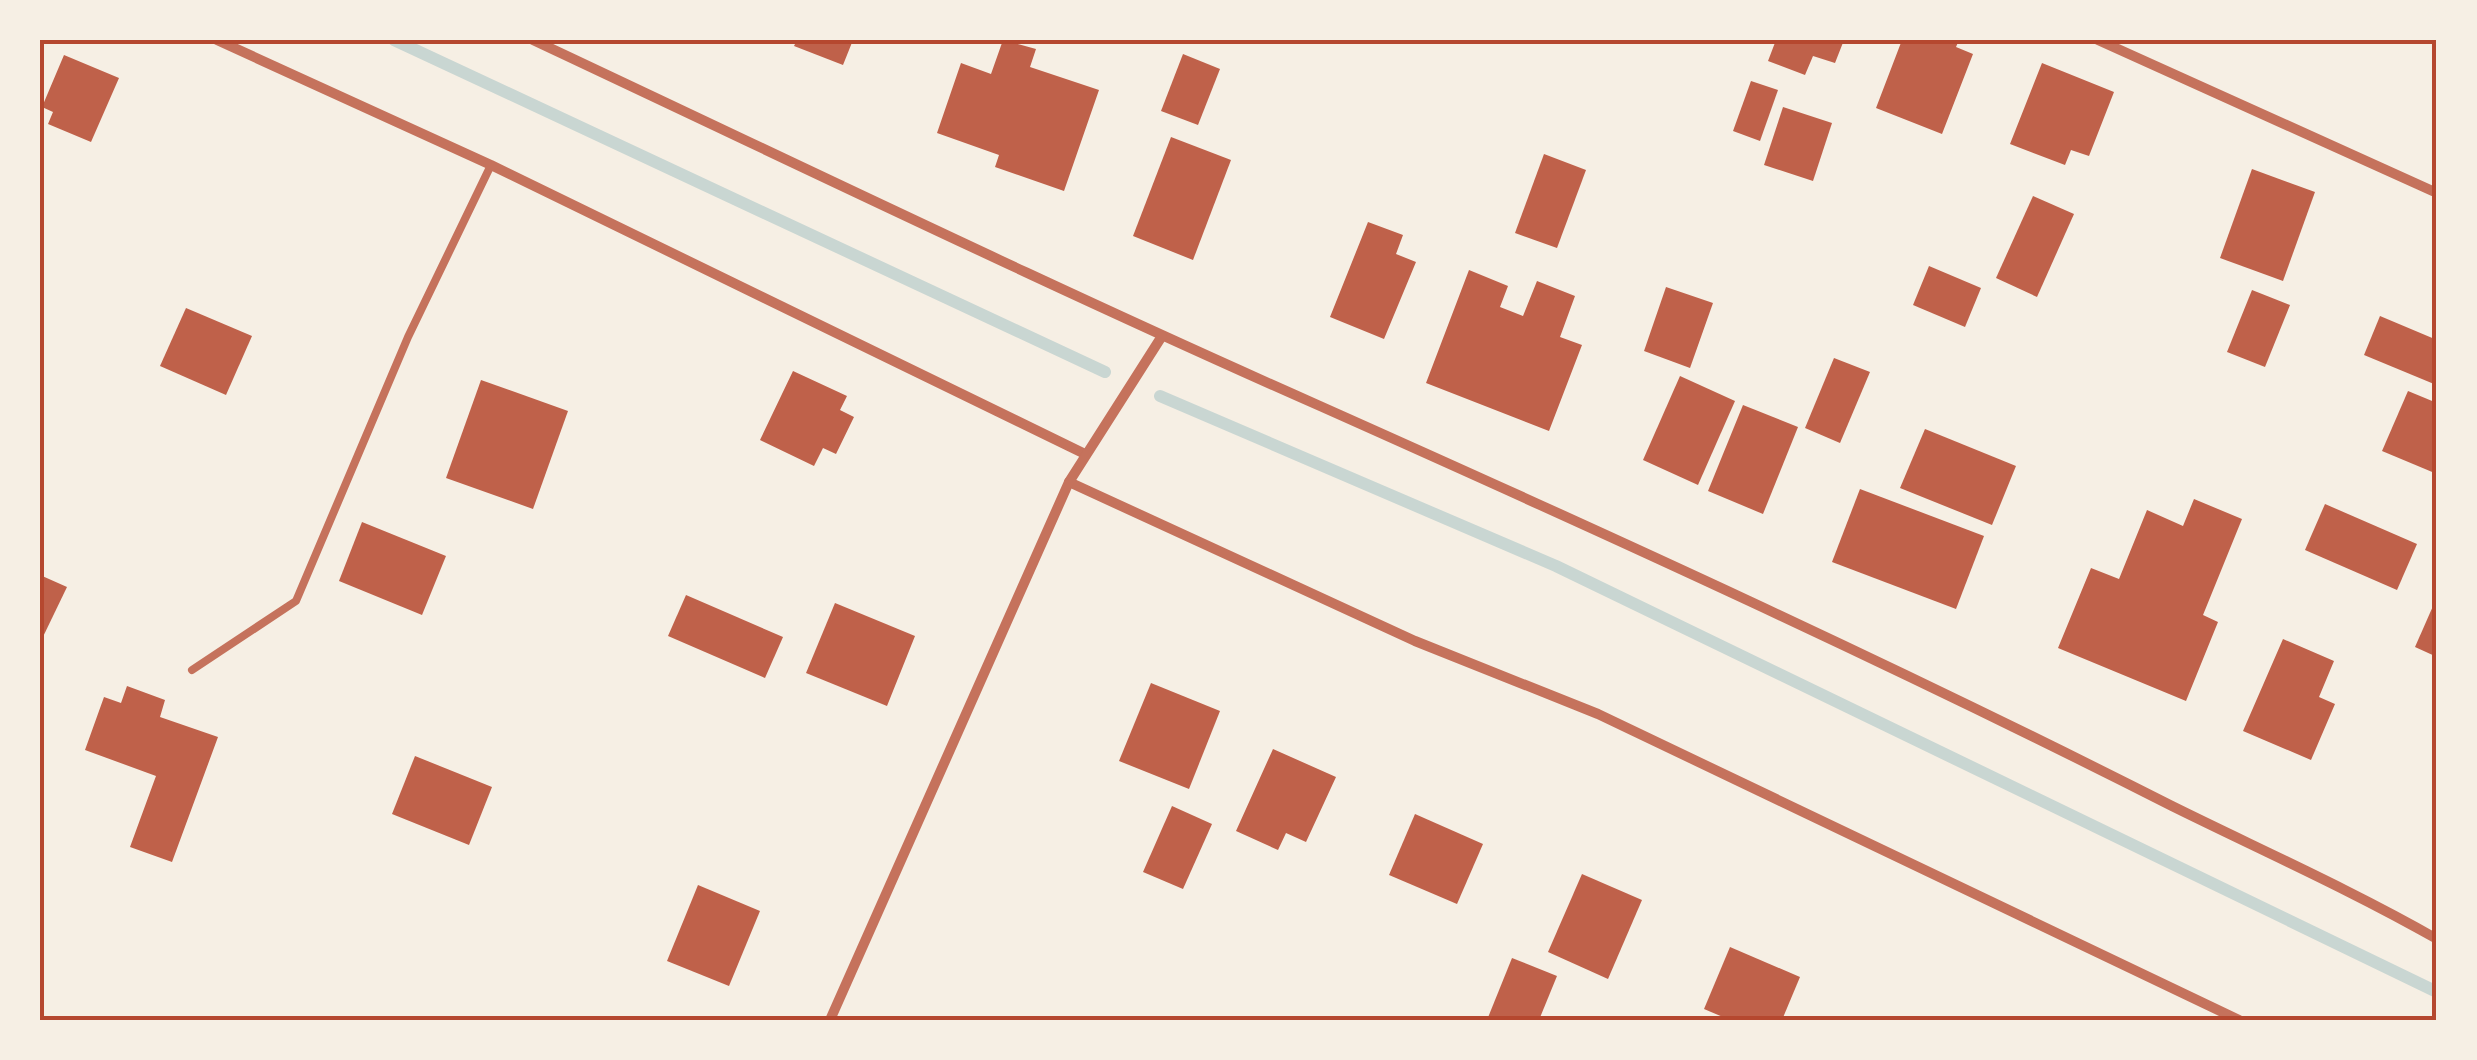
<svg xmlns="http://www.w3.org/2000/svg" width="2477" height="1060" viewBox="0 0 2477 1060" font-family="Literata,serif">
<rect width="100%" height="100%" fill="#f6efe4"/>
<g fill="none" stroke-linecap="round" stroke-linejoin="round">
<g stroke="#c9d6d2" stroke-width="12">
<path d="M394,40L1105,372"/>
<path d="M1160,396L1556,566L2437,992"/>
</g>
</g>
<g fill="#bf614a">
<path d="M797,40H853L843,65L794,46Z"/>
<path d="M1003,40L1036,49L1030,67L1099,90L1064,191L995,167L999,155L937,133L961,63L991,74Z"/>
<path d="M1776,40H1844L1835,63L1813,56L1805,75L1768,61Z"/>
<path d="M1902,40H1959L1956,47L1973,54L1942,134L1876,108Z"/>
<path d="M1183,54L1220,69L1198,125L1161,111Z"/>
<path d="M64,55L119,78L91,142L48,124L53,112L42,107Z"/>
<path d="M2042,63L2114,92L2089,156L2071,150L2065,165L2010,144Z"/>
<path d="M1751,81L1778,90L1760,141L1733,131Z"/>
<path d="M1783,107L1832,123L1813,181L1764,165Z"/>
<path d="M1171,137L1231,160L1193,260L1133,236Z"/>
<path d="M1544,154L1586,170L1557,248L1515,233Z"/>
<path d="M2252,169L2315,192L2283,281L2220,258Z"/>
<path d="M2033,196L2074,214L2037,297L1996,278Z"/>
<path d="M1368,222L1403,235L1396,254L1416,262L1384,339L1330,317Z"/>
<path d="M1929,266L1981,288L1965,327L1913,305Z"/>
<path d="M1469,270L1508,286L1500,307L1523,316L1537,281L1575,296L1560,337L1582,345L1549,431L1426,383Z"/>
<path d="M1666,287L1713,303L1690,368L1644,351Z"/>
<path d="M2252,290L2290,305L2265,367L2227,352Z"/>
<path d="M186,308L252,336L226,395L160,366Z"/>
<path d="M2380,316L2437,340V376L2434,384L2364,355Z"/>
<path d="M1834,358L1870,372L1840,443L1805,428Z"/>
<path d="M793,371L847,396L840,410L854,417L836,454L823,448L814,466L760,440Z"/>
<path d="M1680,376L1735,401L1698,485L1643,460Z"/>
<path d="M481,380L568,411L533,509L446,478Z"/>
<path d="M2408,391L2437,403V474L2382,451Z"/>
<path d="M1743,405L1798,427L1763,514L1708,491Z"/>
<path d="M1925,429L2016,466L1992,525L1900,488Z"/>
<path d="M1860,489L1984,536L1956,609L1832,562Z"/>
<path d="M2194,499L2242,519L2203,615L2218,622L2186,701L2058,648L2091,568L2119,579L2147,510L2183,526Z"/>
<path d="M2325,504L2417,544L2397,590L2305,550Z"/>
<path d="M362,522L446,556L422,615L339,581Z"/>
<path d="M40,575L67,587L40,643Z"/>
<path d="M686,595L783,637L765,678L668,636Z"/>
<path d="M2437,597V657L2415,647Z"/>
<path d="M835,603L915,636L887,706L806,673Z"/>
<path d="M2283,639L2334,661L2319,697L2335,704L2311,760L2243,731Z"/>
<path d="M1151,683L1220,711L1189,789L1119,761Z"/>
<path d="M127,686L165,700L160,717L218,737L172,862L130,847L156,776L85,750L104,697L121,703Z"/>
<path d="M1273,749L1336,777L1306,842L1286,833L1278,850L1236,831Z"/>
<path d="M415,756L492,787L469,845L392,814Z"/>
<path d="M1172,806L1212,824L1183,889L1143,872Z"/>
<path d="M1415,814L1483,844L1457,904L1389,875Z"/>
<path d="M1582,874L1642,900L1608,979L1548,952Z"/>
<path d="M698,885L760,911L729,986L667,961Z"/>
<path d="M1730,947L1800,977L1782,1020H1730L1704,1009Z"/>
<path d="M1512,958L1557,976L1539,1020H1487Z"/>
</g>
<g fill="none" stroke-linecap="round" stroke-linejoin="round">
<path stroke="#c5725c" stroke-width="8" d="M192,670L296,601L408,337L491,165"/>
<g stroke="#c5725c" stroke-width="10">
<path d="M217,40L491,165L1085,454"/>
<path d="M533,40C795,163 1055,289 1320,406C1607,534 1892,664 2172,806C2261,850 2351,890 2437,939"/>
<path d="M2098,40L2437,193"/>
<path d="M1069,482L1415,641L1598,714L2239,1020"/>
<path d="M830,1020L1069,482L1162,336"/>
</g>
</g>
<rect width="2477" height="1060" fill="none" stroke="#f6efe4" stroke-width="85"/>
<rect x="42" y="42" width="2392" height="976" fill="none" stroke="#b5482f" stroke-width="4"/>
</svg>
